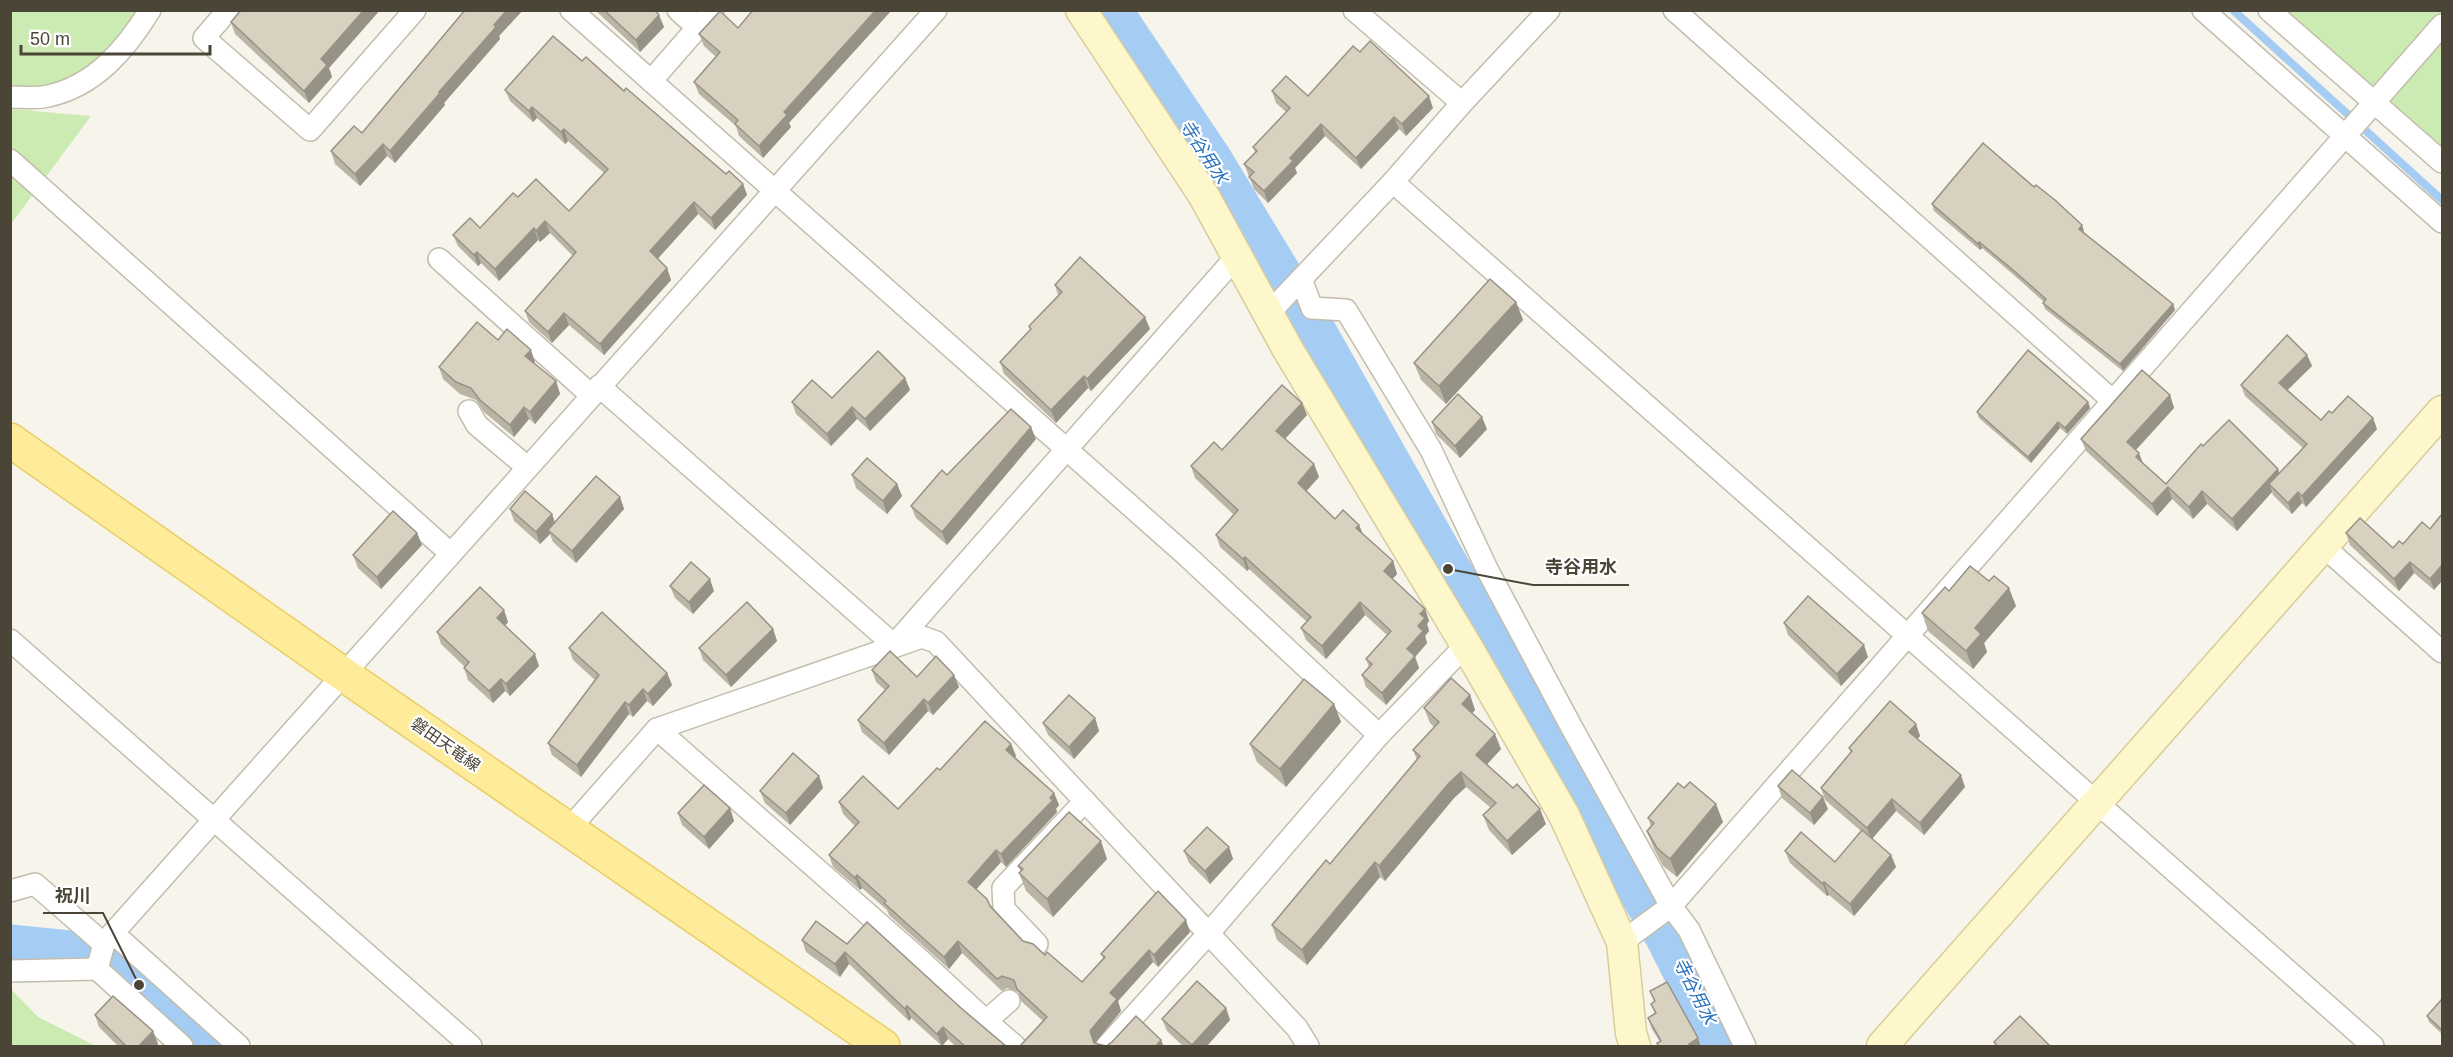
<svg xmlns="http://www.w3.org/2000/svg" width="2453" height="1057" viewBox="0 0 2453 1057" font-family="Helvetica,'Noto Sans JP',sans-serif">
<rect width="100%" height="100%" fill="#f6f4eb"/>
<g fill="#ccebb2">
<path d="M12,11H154L131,41L46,97L11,93Z"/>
<path d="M2269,11H2442V25L2374,102Z"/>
<path d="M2442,27V162L2378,105Z"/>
<path d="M11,109L91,116L11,224Z"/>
<path d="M10,988L38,1017L96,1046H11Z"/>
</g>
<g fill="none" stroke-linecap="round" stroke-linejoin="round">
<path stroke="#a5cdf4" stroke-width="8" d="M2233,10L2442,200"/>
<g stroke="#a5cdf4" stroke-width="45">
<path d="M1109,10L1209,159L1314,332L1448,569L1667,935L1723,1046"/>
<path d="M10,947L98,956L139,985L208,1046"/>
</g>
<g stroke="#c2bdac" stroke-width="24">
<g id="street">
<path d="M228,10L204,38L310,130L415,10"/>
<path d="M571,10L1187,556L1379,735"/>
<path d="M678,10L698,28"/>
<path d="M1354,10L1462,103"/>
<path d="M1674,10L2113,401"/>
<path d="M2203,10L2442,222"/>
<path d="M2269,10L2442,162"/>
<path d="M651,81L713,10"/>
<path d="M10,97C23,97 37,99 48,96C95,86 126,49 150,10"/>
<path d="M10,160L450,553"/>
<path d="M1393,182L2373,1046"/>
<path d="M439,259L591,395"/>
<path d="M1301,279L1312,308L1346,310L1431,450L1488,571L1572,728L1671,906L1689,930L1745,1046"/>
<path d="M1268,314L1393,182L1462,103L1549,10"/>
<path d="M599,386L894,645L1237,256"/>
<path d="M469,411L477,425L527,467"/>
<path d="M2323,546L2442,652"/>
<path d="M10,640L471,1046"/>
<path d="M657,729L918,958L986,1021L1009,1001"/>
<path d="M569,829L657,729L922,637L936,642L1297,1028L1308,1046"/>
<path d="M10,891L35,884L104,944"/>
<path d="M113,933L239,1046"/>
<path d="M1622,942L1671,906L2442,25"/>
<path d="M1037,944L1004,909L1003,888L1085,801"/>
<path d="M97,969L104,944L113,933L936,10"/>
<path d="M10,971L97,969L182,1046"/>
<path d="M986,1021L1015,1046"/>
<path d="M1107,1046L1209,933L1379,735L1466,645"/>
</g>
</g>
<g stroke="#d8cd99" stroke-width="33">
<g id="secondary">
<path d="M1081,10L1204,196L1287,348L1466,645L1564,815L1622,942L1631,1033L1635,1046"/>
<path d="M1882,1046L2442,411"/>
</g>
</g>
<g stroke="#eace65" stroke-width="36">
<path id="primary" d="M10,440L343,674L883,1046"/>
</g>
<use href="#street" stroke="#fff" stroke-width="21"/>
<use href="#secondary" stroke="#fff7cc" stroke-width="30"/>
<use href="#primary" stroke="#ffec9b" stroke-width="33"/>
</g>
<g fill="#bab4a4">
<path d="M241,10H380L329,68L332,77L309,103L235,34L231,22Z"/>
<path d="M465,10H523L499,36L500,39L444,103L445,105L395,163L387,156L360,186L335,164L331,151L362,133Z"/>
<path d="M595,10H655L664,27L640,52Z"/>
<path d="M720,11L789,123L791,127L763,158L739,136L736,126L699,94L694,82L716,57L704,46L699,34Z"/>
<path d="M582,61L624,91L726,174L743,184L747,195L715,230L698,214L657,259L667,268L671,280L604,355L569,325L552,343L529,322L525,311L573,256L550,233L540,242L538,240L499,281L481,263L478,266L458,246L453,235L480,228L518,197L569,211L604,173L568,141L565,144L537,118L533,122L510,101L505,90Z"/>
<path d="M1272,91L1308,96L1433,108L1406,136L1399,129L1361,169L1325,136L1295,168L1297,173L1268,203L1254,189L1244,164L1255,152L1253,147L1286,112L1276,103Z"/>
<path d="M1932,204L2084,231L2083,232L2173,304L2175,310L2123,371L2045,309L2043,303L2044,302L2015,276L1982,248L1980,250L1934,211Z"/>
<path d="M1055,285L1150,329L1091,391L1088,388L1056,423L1004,374L1000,362L1030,330L1029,326L1058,295Z"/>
<path d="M1516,302L1523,320L1446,404L1421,380L1414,363Z"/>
<path d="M498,340L535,362L534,363L556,381L560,394L535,424L529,419L514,437L484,412L476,400L460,394L443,379L439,367Z"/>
<path d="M2307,355L2312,366L2288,390L2321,420L2332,413L2377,429L2306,507L2302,503L2292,514L2273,495L2272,492L2237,531L2207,504L2193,519L2172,499L2157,516L2086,451L2081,439L2170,395L2174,408L2136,450L2143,463L2166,484L2203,446L2278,469L2279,473L2303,448L2245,396L2241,385Z"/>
<path d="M905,378L910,390L870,431L857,419L831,446L796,414L792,402L832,398Z"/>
<path d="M2088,402L2090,408L2067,434L2060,428L2031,463L1979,418L1977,412Z"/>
<path d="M1307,415L1285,439L1314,464L1319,477L1306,491L1335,519L1359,525L1363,534L1393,561L1397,574L1392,579L1425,609L1429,621L1427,624L1429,631L1425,636L1427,643L1415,657L1419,668L1386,705L1366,687L1362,675L1369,667L1366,659L1387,635L1365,615L1326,659L1306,640L1301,628L1307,622L1249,569L1247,571L1220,547L1216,535L1234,515L1195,478L1191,466L1222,450Z"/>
<path d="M1432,422L1487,429L1460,458L1436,434Z"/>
<path d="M1036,439L947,545L916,518L911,506L947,475Z"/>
<path d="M852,475L897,484L902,496L887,514L856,488Z"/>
<path d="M620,497L624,509L576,563L553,542L550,534L540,544L514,521L510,509L552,514L555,523Z"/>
<path d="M2422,522L2434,590L2414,573L2399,591L2350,545L2346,533L2393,548L2403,544Z"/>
<path d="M417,533L422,545L381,589L358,568L353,555Z"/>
<path d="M670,586L714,591L693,614L675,598Z"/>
<path d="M1949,591L2016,606L1984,643L1987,652L1973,669L1928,631L1922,613Z"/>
<path d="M508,622L505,626L539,666L510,696L505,691L493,703L468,680L464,668L465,667L441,644L437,632Z"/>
<path d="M1784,623L1868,657L1841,686L1788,635Z"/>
<path d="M773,629L777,641L731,687L703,660L699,648Z"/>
<path d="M569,648L667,673L672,685L653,706L647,701L633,717L629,714L581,777L552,755L548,743L595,680L573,660Z"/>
<path d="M872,670L917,677L954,675L959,687L933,715L928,711L889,755L862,732L858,720L885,690L876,682Z"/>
<path d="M1470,695L1475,710L1472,713L1501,749L1487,764L1546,824L1512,855L1489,830L1483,815L1491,808L1466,787L1454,798L1385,881L1380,877L1307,965L1277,940L1272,925L1330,864L1417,760L1413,750L1434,727L1430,723L1424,708Z"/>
<path d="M1334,704L1341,722L1286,787L1257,762L1250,744Z"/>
<path d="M1095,718L1099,731L1074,759L1048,735L1043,723Z"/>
<path d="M1916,724L1920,736L1917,739L1965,787L1924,835L1896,811L1872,839L1891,855L1896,867L1854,916L1829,895L1827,896L1790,863L1785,851L1835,862L1861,831L1825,800L1821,788L1851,753L1849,748Z"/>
<path d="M1011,744L1016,756L1015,757L1054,793L1059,805L1056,809L1057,812L1006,867L1001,862L976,889L1023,941L1045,955L1082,982L1103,958L1101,954L1190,932L1158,967L1153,962L1118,1001L1121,1011L1095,1043L1106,1046L1164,1047H1019L1043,1021L1021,1001L1018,992L1007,988L1002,991L962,953L949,969L889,915L887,910L862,888L860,890L833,867L829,855L855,826L843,814L839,802L898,809L940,770Z"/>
<path d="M819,776L823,788L790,825L765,803L760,791Z"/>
<path d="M1778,786L1828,809L1814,825L1782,798Z"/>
<path d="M1684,788L1723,822L1677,877L1663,866L1654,849L1647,831L1651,826L1648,818Z"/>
<path d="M730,808L734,821L709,849L682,825L678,813Z"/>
<path d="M1229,847L1233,859L1210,884L1189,863L1184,851Z"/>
<path d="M1107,859L1053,917L1026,891L1019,873L1021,872L1018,866Z"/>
<path d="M802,940L847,944L961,1008L1007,1047H956L948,1039L942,1046L911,1018L909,1021L849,964L840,977L806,952Z"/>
<path d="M1650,991L1698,1038L1660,1042L1652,1029L1648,1018L1655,1014L1651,1004L1654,1001Z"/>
<path d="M2442,999V1034L2429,1022L2427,1016Z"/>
<path d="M1226,1008L1230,1020L1206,1047H1184L1167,1031L1162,1019Z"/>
<path d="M95,1015L153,1031L158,1044L155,1047H119L99,1027Z"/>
</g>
<g fill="#979286">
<path d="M364,10H380L329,68L332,77L309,103L304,91L321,59Z"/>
<path d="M507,10H523L499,36L500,39L444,103L445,105L395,163L390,151L494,25Z"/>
<path d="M876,10H892L789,123L791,127L763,158L759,146L784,112Z"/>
<path d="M659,15L664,27L640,52L636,40Z"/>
<path d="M1429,96L1433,108L1406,136L1402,124Z"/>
<path d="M532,107L537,118L533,122L529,111Z"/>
<path d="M1394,117L1399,129L1361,169L1356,158Z"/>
<path d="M1321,124L1325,136L1295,168L1297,173L1268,203L1264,191L1290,158Z"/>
<path d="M564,129L568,141L565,144L561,132Z"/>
<path d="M383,144L387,156L360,186L355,174Z"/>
<path d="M743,184L747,195L715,230L711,218Z"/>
<path d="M694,202L698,214L654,263L650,251Z"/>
<path d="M545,221L550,233L540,242L536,231Z"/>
<path d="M2082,225L2084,231L2081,235L2079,229Z"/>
<path d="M534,228L538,240L499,281L495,269Z"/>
<path d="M1979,242L1982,248L1980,250L1978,244Z"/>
<path d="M477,252L481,263L478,266L474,255Z"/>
<path d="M667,268L671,280L604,355L600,344Z"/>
<path d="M1516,302L1523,320L1446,404L1439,386Z"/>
<path d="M2173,304L2175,310L2123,371L2120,364Z"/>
<path d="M564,313L569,325L552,343L548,332Z"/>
<path d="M1145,317L1150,329L1091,391L1087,379Z"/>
<path d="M531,350L535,362L530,368L525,356Z"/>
<path d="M2307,355L2312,366L2283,394L2279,383Z"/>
<path d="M1084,376L1088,388L1056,423L1051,410Z"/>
<path d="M905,378L910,390L870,431L865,419Z"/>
<path d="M556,381L560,394L535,424L530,412Z"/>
<path d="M2170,395L2174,408L2132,454L2127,442Z"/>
<path d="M2088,402L2090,408L2067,434L2065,428Z"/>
<path d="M1302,403L1307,415L1281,443L1276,431Z"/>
<path d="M524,407L529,419L514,437L510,425Z"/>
<path d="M852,407L857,419L831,446L827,434Z"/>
<path d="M1482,417L1487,429L1460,458L1455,446Z"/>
<path d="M2373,418L2377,429L2306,507L2302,496Z"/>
<path d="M2058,422L2060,428L2031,463L2028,457Z"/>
<path d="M1031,427L1036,439L947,545L942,532Z"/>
<path d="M2139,453L2144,466L2136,457Z"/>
<path d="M1314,464L1319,477L1302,496L1298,483Z"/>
<path d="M2278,469L2282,481L2269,484L2272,492L2237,531L2232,519Z"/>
<path d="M897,484L902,496L887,514L883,501Z"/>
<path d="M2168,487L2172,499L2157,516L2152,504Z"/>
<path d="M2202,491L2207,504L2193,519L2189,507Z"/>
<path d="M2298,492L2302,503L2292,514L2288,503Z"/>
<path d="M620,497L624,509L576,563L572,551Z"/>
<path d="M552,514L556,526L548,530L550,534L540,544L536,532Z"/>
<path d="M1359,525L1364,537L1356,528Z"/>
<path d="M417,533L422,545L381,589L377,577Z"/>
<path d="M1245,557L1249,569L1247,571L1243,559Z"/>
<path d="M1393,561L1397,574L1388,584L1384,571Z"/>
<path d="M2410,562L2414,573L2399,591L2394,579Z"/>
<path d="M2442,565V581L2434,590L2430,579Z"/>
<path d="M710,579L714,591L693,614L689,602Z"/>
<path d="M2009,588L2016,606L1984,643L1987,652L1973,669L1966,651L1975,628Z"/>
<path d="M1360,602L1365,615L1326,659L1322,646Z"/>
<path d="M1425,609L1429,621L1427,624L1429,631L1425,636L1427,643L1415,657L1419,668L1386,705L1382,693L1407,649L1420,614Z"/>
<path d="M504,610L508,622L501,630L497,618Z"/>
<path d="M773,629L777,641L731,687L726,675Z"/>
<path d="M1864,645L1868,657L1841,686L1837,674Z"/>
<path d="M535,654L539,666L510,696L506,684Z"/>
<path d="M667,673L672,685L653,706L648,694Z"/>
<path d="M954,675L959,687L933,715L928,703Z"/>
<path d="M501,679L505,691L493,703L489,691Z"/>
<path d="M643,689L647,701L633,717L629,705Z"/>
<path d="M1470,695L1475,710L1467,719L1462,704Z"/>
<path d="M924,699L928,711L889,755L884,743Z"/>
<path d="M625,702L629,714L581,777L577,765Z"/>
<path d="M1334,704L1341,722L1286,787L1280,769Z"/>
<path d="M1095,718L1099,731L1074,759L1069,747Z"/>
<path d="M1916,724L1920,736L1913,744L1909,732Z"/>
<path d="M1495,734L1501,749L1482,770L1476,755Z"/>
<path d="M1011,744L1016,756L1011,762L1006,750Z"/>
<path d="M1461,772L1466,787L1454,798L1385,881L1379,866L1449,783Z"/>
<path d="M1961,775L1965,787L1924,835L1920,823Z"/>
<path d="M819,776L823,788L790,825L786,813Z"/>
<path d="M1054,793L1059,805L1056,809L1057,812L1006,867L1001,854Z"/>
<path d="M1823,797L1828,809L1814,825L1810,813Z"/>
<path d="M1892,799L1896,811L1871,840L1867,828Z"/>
<path d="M1716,804L1723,822L1677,877L1670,859Z"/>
<path d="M730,808L734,821L709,849L704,837Z"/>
<path d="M1540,809L1546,824L1512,855L1507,841Z"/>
<path d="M1101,841L1107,859L1053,917L1047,899Z"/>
<path d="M1229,847L1233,859L1210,884L1205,871Z"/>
<path d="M996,850L1001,862L972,894L968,882Z"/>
<path d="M1891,855L1896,867L1854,916L1850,904Z"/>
<path d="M1375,862L1380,877L1307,965L1302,950Z"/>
<path d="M857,875L862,888L860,890L855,878Z"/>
<path d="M1824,882L1829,895L1827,896L1823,884Z"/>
<path d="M1186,920L1190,932L1158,967L1154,955Z"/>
<path d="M958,941L962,953L949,969L944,957Z"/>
<path d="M1149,950L1153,962L1118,1001L1121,1011L1095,1043V1047L1090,1031L1110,993Z"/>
<path d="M845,952L849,964L840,977L835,964Z"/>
<path d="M907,1006L911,1018L909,1021L905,1009Z"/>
<path d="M1226,1008L1230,1020L1206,1047H1192V1045Z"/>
<path d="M943,1027L948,1039L942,1046L937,1034Z"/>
<path d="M153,1031L158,1044L155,1047H138Z"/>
<path d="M1698,1038L1701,1047H1690L1689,1044Z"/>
<path d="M1161,1040L1164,1047H1155Z"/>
</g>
<g fill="#d8d1bf" stroke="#979286" stroke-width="1.5">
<path d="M241,10H364L321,59L327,65L304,91L231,22Z"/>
<path d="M465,10H507L494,25L496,27L439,92L440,93L390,151L383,144L355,174L331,151L354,126L362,133Z"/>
<path d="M604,10H655L659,15L636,40Z"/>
<path d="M753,10H876L784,112L787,115L759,146L735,124L738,120L694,82L720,52L699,34L720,11L738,28Z"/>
<path d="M553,36L582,61L586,57L624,91L626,88L726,174L729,171L743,184L711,218L694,202L650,251L667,268L600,344L564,313L548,332L525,311L576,252L545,221L536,231L534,228L495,269L477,252L474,255L453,235L470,218L480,228L513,193L518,197L536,179L569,211L608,169L564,129L561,132L532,107L529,111L505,90Z"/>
<path d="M1370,41L1429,96L1402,124L1394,117L1356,158L1321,124L1290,158L1293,161L1264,191L1249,177L1254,172L1244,164L1257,151L1253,147L1290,108L1272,91L1286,76L1308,96L1353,46L1360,52Z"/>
<path d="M1983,143L2034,187L2036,185L2055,200L2082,225L2079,229L2173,304L2120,364L2043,303L2046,299L2013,270L1979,242L1978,244L1932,204Z"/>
<path d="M1080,257L1145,317L1087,379L1084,376L1051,410L1000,362L1031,329L1029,326L1062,292L1055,285Z"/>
<path d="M1490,279L1516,302L1439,386L1414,363Z"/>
<path d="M477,322L498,340L507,329L531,350L525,356L556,381L530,412L524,407L510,425L480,400L471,388L456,382L439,367Z"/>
<path d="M2287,335L2307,355L2279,383L2321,420L2329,411L2332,413L2348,396L2373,418L2302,496L2298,492L2288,503L2269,484L2307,444L2241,385Z"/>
<path d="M2028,350L2088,402L2065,428L2058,422L2028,457L1977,412Z"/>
<path d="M878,351L905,378L865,419L852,407L827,434L792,402L812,380L832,398Z"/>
<path d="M2142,370L2170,395L2127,442L2139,453L2136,457L2166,484L2201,444L2203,446L2229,420L2278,469L2232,519L2202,491L2189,507L2168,487L2152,504L2081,439Z"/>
<path d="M1282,385L1302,403L1276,431L1314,464L1298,483L1335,519L1343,510L1359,525L1356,528L1393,561L1384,571L1425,609L1420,614L1425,618L1418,626L1423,631L1407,649L1415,656L1382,693L1362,675L1372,664L1366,659L1391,631L1360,602L1322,646L1301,628L1311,617L1245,557L1243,559L1216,535L1238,510L1191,466L1214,442L1222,450Z"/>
<path d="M1458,394L1482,417L1455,446L1432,422Z"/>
<path d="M1011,409L1031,427L942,532L911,506L942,470L947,475Z"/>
<path d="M867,458L897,484L883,501L852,475Z"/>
<path d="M596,476L620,497L572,551L548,530Z"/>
<path d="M525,491L552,514L536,532L510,509Z"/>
<path d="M393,511L417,533L377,577L353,555Z"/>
<path d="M2442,514V565L2430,579L2410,562L2394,579L2346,533L2360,518L2393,548L2399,541L2403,544L2422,522L2430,529Z"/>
<path d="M691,562L710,579L689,602L670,586Z"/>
<path d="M1970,566L1989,581L1994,576L2009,588L1975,628L1981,634L1966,651L1922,613L1945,587L1949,591Z"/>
<path d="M480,587L504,610L497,618L535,654L506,684L501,679L489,691L464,668L469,662L437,632Z"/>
<path d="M1808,596L1864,645L1837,674L1784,623Z"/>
<path d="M747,602L773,629L726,675L699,648Z"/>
<path d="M602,612L667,673L648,694L643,689L629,705L625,702L577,765L548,743L599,675L569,648Z"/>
<path d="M890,651L917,677L936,656L954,675L928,703L924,699L884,743L858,720L889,686L872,670Z"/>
<path d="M1451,678L1470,695L1462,704L1495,734L1476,755L1513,788L1517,784L1540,809L1507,841L1483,815L1496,803L1461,772L1449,783L1379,866L1375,862L1302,950L1272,925L1326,860L1330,864L1420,756L1413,750L1439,722L1424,708Z"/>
<path d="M1304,679L1334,704L1280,769L1250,744Z"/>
<path d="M1069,695L1095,718L1069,747L1043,723Z"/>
<path d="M1890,701L1916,724L1909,732L1961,775L1920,823L1892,799L1867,828L1821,788L1852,751L1849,748Z"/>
<path d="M985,721L1011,744L1006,750L1054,793L1050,798L1053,800L1001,854L996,850L968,882L987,899L990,906L1023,941L1033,944L1045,955L1047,952L1082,982L1105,957L1101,954L1158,891L1186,920L1154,955L1149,950L1110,993L1117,999L1090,1031L1094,1043L1106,1046L1112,1042L1136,1016L1161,1040L1155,1047H1019L1047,1017L1017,989L1014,980L1002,976L997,979L958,941L944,957L884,903L886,901L857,875L855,878L829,855L859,822L839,802L863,776L898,809L937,768L940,770Z"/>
<path d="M793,753L819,776L786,813L760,791Z"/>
<path d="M1792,770L1823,797L1810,813L1778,786Z"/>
<path d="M1690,782L1716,804L1670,859L1657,848L1647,831L1654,823L1648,818L1678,783L1684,788Z"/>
<path d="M704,785L730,808L704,837L678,813Z"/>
<path d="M1069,812L1101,841L1047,899L1019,873L1023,869L1018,866Z"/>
<path d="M1207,827L1229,847L1205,871L1184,851Z"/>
<path d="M1862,830L1891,855L1850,904L1824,882L1823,884L1785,851L1801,832L1835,862Z"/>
<path d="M816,921L847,944L867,922L961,1008L1007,1047H966L943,1027L937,1034L907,1006L905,1009L845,952L835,964L802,940Z"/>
<path d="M1197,981L1226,1008L1192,1045L1162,1019Z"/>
<path d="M1667,982L1698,1038L1689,1044L1690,1047H1659L1657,1043L1661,1041L1648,1018L1656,1013L1651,1004L1655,1001L1650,991Z"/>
<path d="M113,996L153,1031L138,1047H127L95,1015Z"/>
<path d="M2442,999V1030L2427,1016Z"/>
<path d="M2020,1016L2051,1047H1998L1994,1042Z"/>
</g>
<g text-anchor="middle" stroke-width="4.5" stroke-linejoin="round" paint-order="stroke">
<g font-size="16" fill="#4b4538" stroke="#fff">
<text transform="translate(446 744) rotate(35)" y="6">磐田天竜線</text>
</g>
<g font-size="18" font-style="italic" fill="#2a72bd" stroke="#fff">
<text transform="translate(1204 152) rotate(57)" y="6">寺谷用水</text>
<text transform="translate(1695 991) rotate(63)" y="6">寺谷用水</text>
</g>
</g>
<path fill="none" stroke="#4b4538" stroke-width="2" d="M1448 569L1533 585H1629M139 985L103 913H43"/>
<g fill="#4b4538" stroke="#fff" stroke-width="2">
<circle cx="1448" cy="569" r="6"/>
<circle cx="139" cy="985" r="6"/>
</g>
<g font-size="18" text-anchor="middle" font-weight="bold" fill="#4b4538" stroke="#fff" stroke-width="4.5" stroke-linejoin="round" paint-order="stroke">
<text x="1581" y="573">寺谷用水</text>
<text x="73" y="902">祝川</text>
</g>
<rect width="2453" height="1057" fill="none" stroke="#4b4538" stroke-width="24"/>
<path d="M21 45v9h189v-9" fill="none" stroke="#4b4538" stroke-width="3"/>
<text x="30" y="45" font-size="18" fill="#4b4538" stroke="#ffffff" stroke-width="4.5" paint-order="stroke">50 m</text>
</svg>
